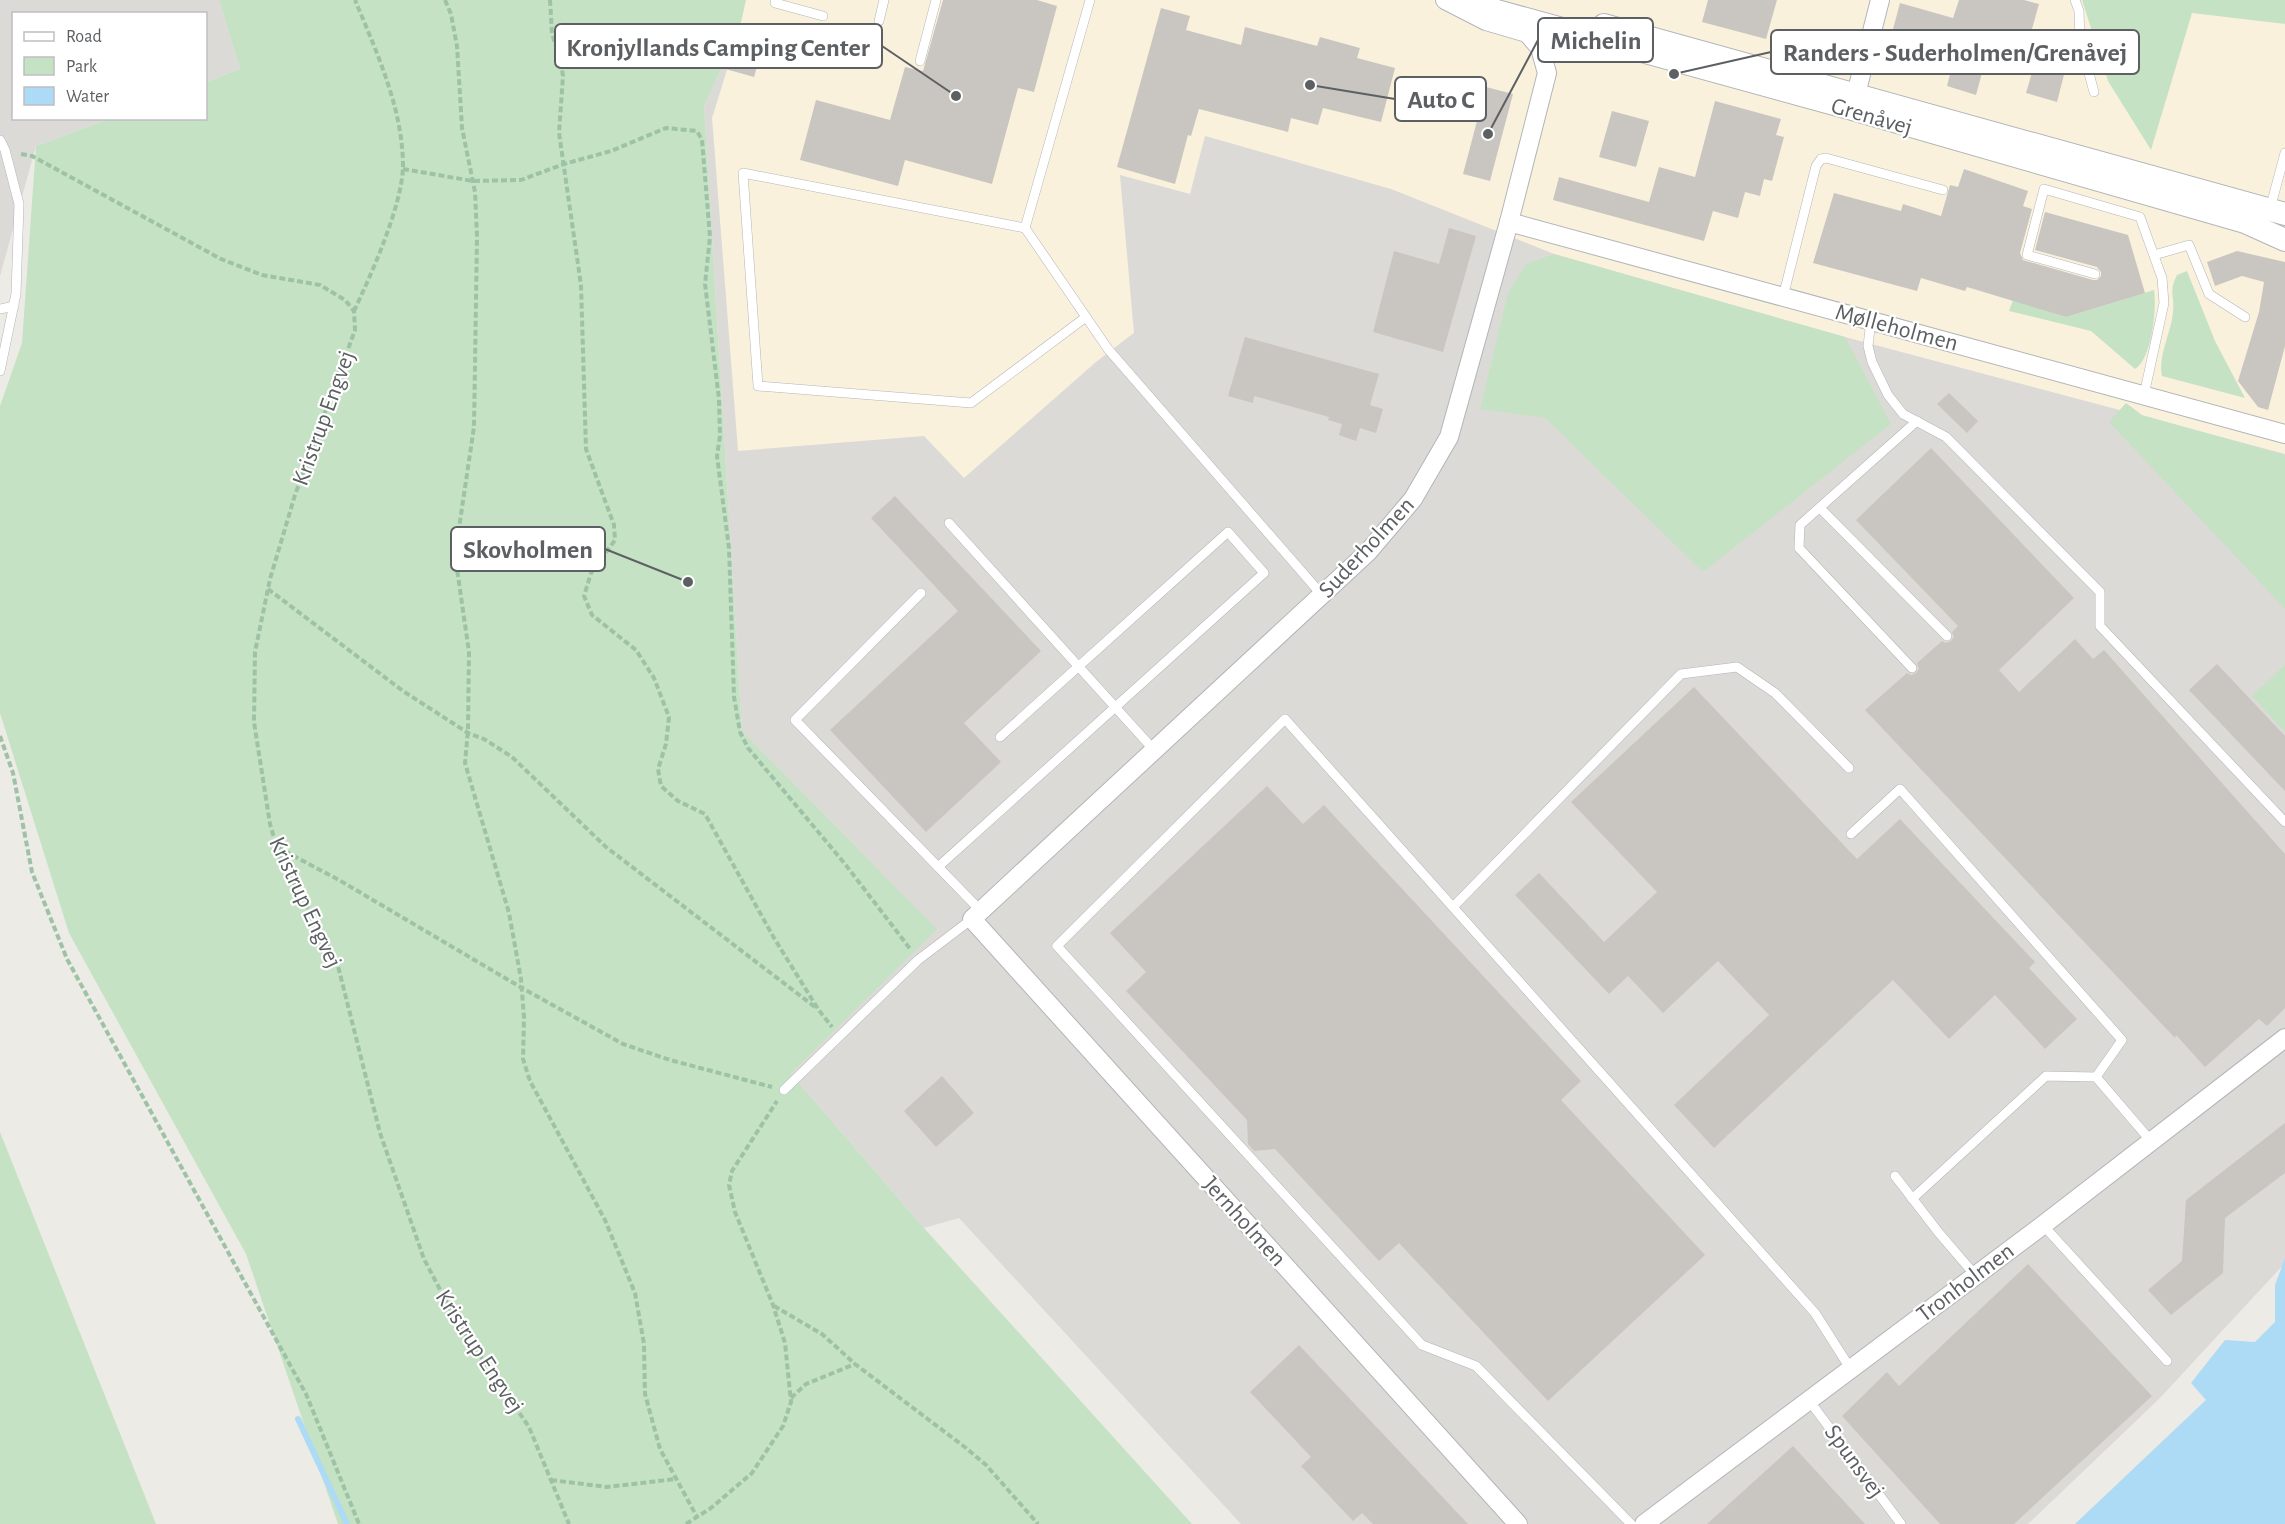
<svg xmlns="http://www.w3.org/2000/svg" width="2285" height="1524" viewBox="0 0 2285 1524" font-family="'Alegreya Sans',sans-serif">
<rect width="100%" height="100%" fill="#edebe5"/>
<path fill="#faf1dd" d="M746,0H2285V454L1845,337L1554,254L1391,189L1205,136L1190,194L1120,176L1134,332L1096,362L964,479L924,436L738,451L712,118L739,31Z"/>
<g fill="#dcdad7">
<path d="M0,0H219L240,69L206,82V14H14V118L109,119L36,146L0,276Z"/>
<path d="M739,31L712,118L738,451L924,436L964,478L1096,362L1134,333L1120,175L1190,194L1205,136L1391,189L1554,254L1845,337L2285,454V1263L2159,1399L2028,1524H1241L959,1218L924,1228L791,1074L936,929L742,731L704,106Z"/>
</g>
<g fill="#c6e2c4">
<path d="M219,0H746L739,31L704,106L742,731L937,929L791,1074L924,1228L1192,1524H338L246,1254L69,933L0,713V406L22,343L36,146L109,119L206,118V82L240,69Z"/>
<path d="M2082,0H2285V24L2192,13L2151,150L2108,81Z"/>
<path d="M1554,254L1845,337L1891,424L1703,572L1545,418L1480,409L1508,293L1526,264Z"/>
<path d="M2187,271L2215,341L2245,398L2162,376C2158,354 2171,334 2173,312C2175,295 2168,293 2177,275Z"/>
<path d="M2154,290C2157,308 2152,359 2135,369L2091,331L2009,311L2013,300L2066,317Z"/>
<path d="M2126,403L2142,415L2285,455V609L2109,422Z"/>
<path d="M2285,665V732L2252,696Z"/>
<path d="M0,1132L156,1524H0Z"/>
</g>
<path fill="#addbf5" d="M2285,1258V1524H2075L2206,1400L2191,1383L2225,1340L2255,1342L2275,1322V1285Z"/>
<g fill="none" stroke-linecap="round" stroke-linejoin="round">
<path stroke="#addbf5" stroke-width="6" d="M298,1419L347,1524"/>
</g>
<g fill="#c9c6c1">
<path d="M943,0H1037L1057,6L1034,92L1018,88L992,184L905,160L898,186L800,160L816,100L890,120L905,67L923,71Z"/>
<path d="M1708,0H1777L1766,39L1702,22Z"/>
<path d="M1959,0H2024L2039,4L2026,50L1991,40L1976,95L1947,86L1956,51L1892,33L1900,3L1953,18Z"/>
<path d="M1161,8L1190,16L1186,30L1241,45L1245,27L1317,46L1320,37L1360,48L1357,58L1395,68L1381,122L1323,108L1318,125L1291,118L1288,132L1199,109L1191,136L1188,135L1175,184L1117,167Z"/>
<path d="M733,31L765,40L754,77L722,68Z"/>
<path d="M2035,62L2065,71L2057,102L2026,93Z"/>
<path d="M1486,87L1513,94L1490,181L1463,174Z"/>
<path d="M1715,101L1781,119L1776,135L1784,137L1772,181L1764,179L1760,196L1745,192L1738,218L1713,211L1704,241L1553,200L1559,177L1649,202L1659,167L1695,177Z"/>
<path d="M1612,111L1649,121L1636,167L1599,157Z"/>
<path d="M1964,169L2028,191L2023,206L2032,209L2020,253L2023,260L2093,280H2097L2101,276V272L2097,267L2035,250L2045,212L2128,235L2145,293L2066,317L1967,287L1965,291L1921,278L1917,291L1813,263L1834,193L1901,211L1903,204L1941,216L1950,185L1958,187Z"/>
<path d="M1449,228L1476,236L1443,352L1373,332L1394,251L1439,264Z"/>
<path d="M2237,251L2285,262V346L2268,410L2258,407L2238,381L2259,312L2264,282L2242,276L2215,286L2207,262Z"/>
<path d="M1245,337L1379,374L1370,405L1383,409L1376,433L1360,428L1356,441L1339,435L1342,424L1328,420L1329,417L1254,396L1253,403L1228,396Z"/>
<path d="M1949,393L1978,421L1967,433L1937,404Z"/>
<path d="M1931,448L2074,598L1999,670L2019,692L2075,639L2093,659L2104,650L2285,854V1008L2267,1026L2259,1019L2205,1067L2176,1035L2175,1038L1865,710L1907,673L1911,675L1916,673L1919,669L1917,663L1942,641L1946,643L1951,641L1954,637L1952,632L1958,626L1856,520Z"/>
<path d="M895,496L1041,651L964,723L1001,762L926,832L830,730L958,611L871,518Z"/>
<path d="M2217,664L2285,736V791L2189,690Z"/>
<path d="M1694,687L1857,859L1900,819L2035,962L2029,968L2077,1019L2045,1049L1995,995L1949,1039L1893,980L1714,1148L1674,1105L1769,1015L1718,961L1663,1013L1628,976L1609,994L1515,895L1539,873L1604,942L1657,892L1571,802Z"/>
<path d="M1267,786L1303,824L1324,805L1581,1081L1561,1100L1705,1255L1548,1401L1399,1243L1379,1261L1275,1149L1254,1151L1248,1144L1247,1120L1126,991L1146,972L1110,933Z"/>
<path d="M942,1076L974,1113L936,1147L904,1111Z"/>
<path d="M2285,1123V1173L2225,1218L2223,1273L2171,1315L2148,1290L2182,1261L2186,1200Z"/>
<path d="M2028,1264L2152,1396L2014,1524H1940L1842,1416L1887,1372L1899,1386Z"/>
<path d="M1299,1345L1468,1524H1373L1362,1513L1353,1521L1301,1466L1311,1457L1250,1392Z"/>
<path d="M1793,1446L1865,1524H1707Z"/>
</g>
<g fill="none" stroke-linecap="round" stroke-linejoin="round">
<g stroke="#b2b5b8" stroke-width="10">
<g id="service">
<path d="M776,0L775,3L823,16"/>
<path d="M2075,0L2079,11L2080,40L2094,92"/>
<path d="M879,21L884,0"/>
<path d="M920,61L936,0"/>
<path d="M0,140L5,150L19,204L16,294L0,371"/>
<path d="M2270,209L2285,153"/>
<path d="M1025,228L1090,0"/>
<path d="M2154,255L2189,245L2209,294L2245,317"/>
<path d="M2095,274L2027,255L2044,189L2140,217L2162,278L2164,303L2144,395"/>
<path d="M1783,297L1816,166L1821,159L1826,158L1943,190"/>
<path d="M0,309L14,306"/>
<path d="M1086,317L971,403L758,386L743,173L1025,228L1108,349L1322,595"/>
<path d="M1871,320L1868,346L1872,362L1888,395L1903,414L1946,437L2100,592V626L2285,822"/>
<path d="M1820,508L1947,636"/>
<path d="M949,523L1154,750"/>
<path d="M921,593L795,720L981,911"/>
<path d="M1912,668L1799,548L1800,525L1917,421"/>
<path d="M1851,834L1900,789L2122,1040L2096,1077"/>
<path d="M938,867L1264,573L1228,532L1000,737"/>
<path d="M1453,907L1681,674L1737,667L1775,693L1849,768"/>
<path d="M784,1090L918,960L972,919"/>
<path d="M1895,1176L1939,1233L1975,1275"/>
<path d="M1912,1199L2046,1076L2096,1077L2151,1141"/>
<path d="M2043,1225L2167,1361"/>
<path d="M1808,1399L1901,1524"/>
<path d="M1631,1524L1476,1366L1422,1345L1057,946L1285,719L1815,1313L1850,1368"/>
</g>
</g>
<g stroke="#b2b5b8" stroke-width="20">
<g id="minor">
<path d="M1445,0L1486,21L1527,33L1540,48L1547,73L1509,222L1449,437L1413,499L1368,552L972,919L1518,1524"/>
<path d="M1853,106L1880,0"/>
<path d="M1509,222L2285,434"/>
<path d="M1644,1524L2043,1225L2285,1038"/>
</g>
</g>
<g stroke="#b2b5b8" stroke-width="24">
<g id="tertiary">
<path d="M1457,0L1852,109L2245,222L2285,240"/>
<path d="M1604,25L2285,214"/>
</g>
</g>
<g stroke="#9ec2a6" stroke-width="4" stroke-dasharray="6 3" stroke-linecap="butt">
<path d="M445,0L451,14L457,46L462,128L475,192L477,236L474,427L455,555L469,652L468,730L465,763L509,913L521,979L524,1018L523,1059L530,1081L605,1220L635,1293L644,1344L645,1394L660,1449L697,1517"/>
<path d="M550,0L552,34L560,58L563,76L559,133L581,285L586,449L614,525L615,540L591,573L584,596L592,615L636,650L654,678L669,717L666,744L658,769L661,786L678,801L705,814L774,938L818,1009L832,1027"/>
<path d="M21,154L32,156L221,259L262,275L320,285L345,300L354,311L355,330L295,495L270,579L255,652L254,722L270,824L280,858L337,962L380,1133L424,1259L457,1322L529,1427L569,1524"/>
<path d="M403,169L473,181L521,180L564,164L611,151L666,128L697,131L702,140L710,237L705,284L719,399L720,436L717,456L729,548L734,697L740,732L748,748L845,864L911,950"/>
<path d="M354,311C371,275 402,206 403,167C403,109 377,53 355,0"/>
<path d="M268,589L403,691L468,733L484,739L512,757L606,847L815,1007"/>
<path d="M0,736L13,773L32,872L67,959L306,1394L359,1524"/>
<path d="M277,847L339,880L522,988L623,1044L670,1060L772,1087"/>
<path d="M774,1306L822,1334L855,1364L966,1448L986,1465L1038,1524"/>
<path d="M791,1398L806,1384L855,1364"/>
<path d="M551,1480L607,1487L676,1479"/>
<path d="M686,1524L711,1508L752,1473L783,1426L791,1402L785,1343L773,1305L735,1212L729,1185L732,1171L777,1101"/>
</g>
<use href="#service" stroke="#fff" stroke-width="9"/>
<use href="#minor" stroke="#fff" stroke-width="18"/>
<use href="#tertiary" stroke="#fff" stroke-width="22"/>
</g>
<g text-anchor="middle" stroke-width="4.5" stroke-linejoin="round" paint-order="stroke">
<g font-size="24" fill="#5d6063" stroke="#fff">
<text transform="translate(1872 116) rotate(16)" y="8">Grenåvej</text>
<text transform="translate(1897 327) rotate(15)" y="8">Mølleholmen</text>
<text transform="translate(323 418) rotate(-70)" y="8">Kristrup Engvej</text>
<text transform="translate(1366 547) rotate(-47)" y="8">Suderholmen</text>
<text transform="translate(306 902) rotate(65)" y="8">Kristrup Engvej</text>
<text transform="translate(1245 1221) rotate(48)" y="8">Jernholmen</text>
<text transform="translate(1965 1282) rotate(-37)" y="8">Tronholmen</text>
<text transform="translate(480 1351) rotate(57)" y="8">Kristrup Engvej</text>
<text transform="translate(1855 1461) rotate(54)" y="8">Spunsvej</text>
</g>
</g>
<path fill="none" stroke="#5d6063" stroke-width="2" d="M1488 134L1538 40M956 96L882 46M1674 74L1771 52M1310 85L1395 99M688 582L605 549"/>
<g fill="#5d6063" stroke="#fff" stroke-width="2">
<circle cx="1488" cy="134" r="6"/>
<circle cx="956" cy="96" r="6"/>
<circle cx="1674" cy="74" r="6"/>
<circle cx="1310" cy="85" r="6"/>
<circle cx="688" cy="582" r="6"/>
</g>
<g fill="#fff" stroke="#5d6063" stroke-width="2">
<rect x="1538" y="18" width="115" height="44" rx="6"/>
<rect x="555" y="24" width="327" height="44" rx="6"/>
<rect x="1771" y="30" width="368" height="44" rx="6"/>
<rect x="1395" y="77" width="91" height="44" rx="6"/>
<rect x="451" y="527" width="154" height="44" rx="6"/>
</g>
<g font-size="26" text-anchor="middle" font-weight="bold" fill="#5d6063">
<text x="1596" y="49">Michelin</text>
<text x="718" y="56">Kronjyllands Camping Center</text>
<text x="1955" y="61">Randers - Suderholmen/Grenåvej</text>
<text x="1441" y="108">Auto C</text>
<text x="528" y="558">Skovholmen</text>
</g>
<rect x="12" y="12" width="195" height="108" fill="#ffffff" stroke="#bebfc1" stroke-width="1.5"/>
<rect x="24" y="32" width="30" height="9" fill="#ffffff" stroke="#bebfc1" stroke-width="1.5"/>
<text x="66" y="42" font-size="18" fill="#5d6063">Road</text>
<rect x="24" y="57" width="30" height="18" fill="#c6e2c4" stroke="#bebfc1" stroke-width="1.5"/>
<text x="66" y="72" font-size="18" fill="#5d6063">Park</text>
<rect x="24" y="87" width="30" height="18" fill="#addbf5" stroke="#bebfc1" stroke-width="1.5"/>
<text x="66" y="102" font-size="18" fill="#5d6063">Water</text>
</svg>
